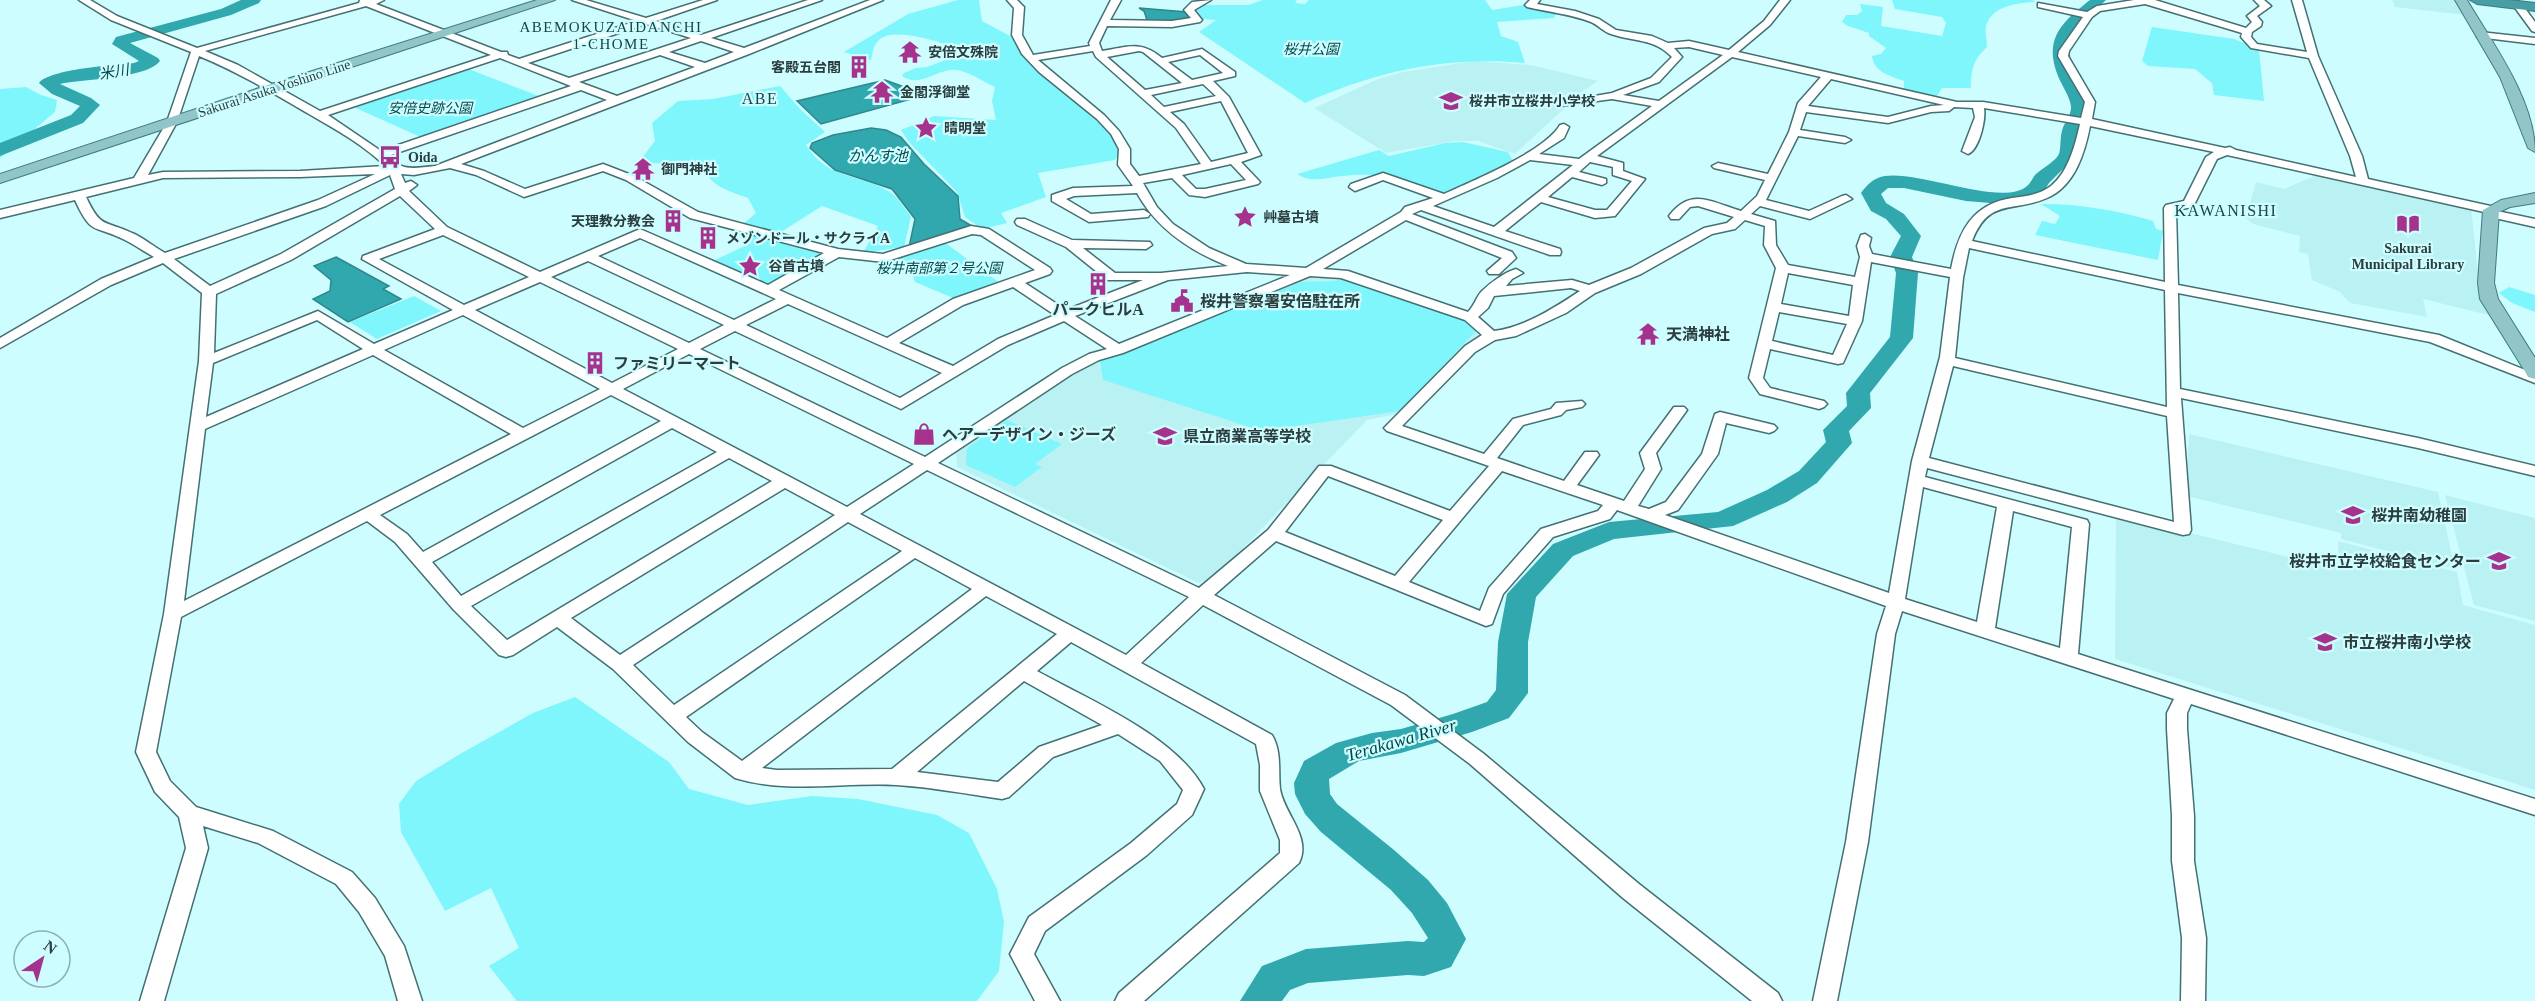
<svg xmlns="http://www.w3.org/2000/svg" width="2535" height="1001" viewBox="0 0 2535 1001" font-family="'Times New Roman','Noto Sans JP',serif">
<rect width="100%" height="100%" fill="#cefdff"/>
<g fill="#baf2f4">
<path d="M2392,0H2456L2465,15L2395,7Z"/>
<path d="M1474,61L1531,65L1598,81L1584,90L1515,154L1478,141H1455L1386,153L1314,108L1378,79L1403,72Z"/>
<path d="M2321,173L2471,207L2480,293L2488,315L2423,299L2427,317L2350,303L2340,292L2312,280L2308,254L2299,252L2300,236L2253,224L2246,218L2256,182L2284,189Z"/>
<path d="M1306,276H1342L1487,328L1402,413L1367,420L1216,576L1199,583L957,467L956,453L1031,399L1087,364Z"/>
<path d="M2189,434L2438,492L2455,569L2341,539V533L2186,496Z"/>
<path d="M2445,495L2535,518V621L2474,605Z"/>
<path d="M2116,515L2339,569L2338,541L2457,572L2463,605L2535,625V790L2115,659Z"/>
</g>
<g fill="#7ff5fc">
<path d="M958,0H979L982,21L1010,36L1038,70L1115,137L1121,150L1115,160L1038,173L1046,197L1001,213L1007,223L982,229L965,217L957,192L908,141L901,130L934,116L996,120L992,101L995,87C984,82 968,71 956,70C937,68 921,89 902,76L904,73L916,68L927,67L967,52C949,45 897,26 880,39C873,45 873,52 871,60L844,52L908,14Z"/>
<path d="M1263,0H1297L1295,3L1305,4L1309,0H1485L1492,10L1523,5L1557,11L1554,18L1497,22L1501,36L1518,42L1525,63C1446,56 1377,71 1305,103L1199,32L1216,20L1202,19L1194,10L1201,5H1248Z"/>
<path d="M1892,0H2033L2035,2C2019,3 1995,5 1987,23C1984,29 1987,40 1987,47C1973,60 1971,70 1971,88H1942L1937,96L1904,92V81C1890,76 1874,72 1872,56L1881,54L1886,48L1869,36V33L1848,26L1842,22L1846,15H1857L1862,11L1860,4L1883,7L1881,26L1942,36L1946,23L1942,17L1895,9Z"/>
<path d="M2152,27L2234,39L2259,49L2264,101L2214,95L2212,83L2195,69L2148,66L2142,61Z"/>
<path d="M466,68L544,98L425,139L349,105Z"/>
<path d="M780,86L799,108L825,132L806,145C827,180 862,174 890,192C898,197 905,209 911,217L904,247L863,253L878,226L822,206L778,234L742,225L756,213L748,198C732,192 711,187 705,170L689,164L638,163L655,141L652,123L678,101L713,99Z"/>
<path d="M26,87L41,95L57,100L55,112L0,158V89Z"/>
<path d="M1463,142L1508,152L1514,163L1439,195C1403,182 1383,171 1343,176C1326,177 1312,184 1297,174L1379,150L1389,156L1445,143Z"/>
<path d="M2041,204C2080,204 2116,210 2153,221L2156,229L2163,231L2158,260L2035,235L2042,221L2055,224L2060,216Z"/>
<path d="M738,230L825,254L802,264L773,283L766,284L713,261L751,243L749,239L737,235Z"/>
<path d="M944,242L1000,283L953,298L915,282L912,273L882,262Z"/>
<path d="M1344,278L1477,323V330L1400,411L1262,431L1103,380L1100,361L1301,282C1314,280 1332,284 1344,278Z"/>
<path d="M2509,287L2535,295V312L2512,303L2499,293Z"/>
<path d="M414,296L441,311L377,339L350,322Z"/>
<path d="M1007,420L1062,444L1035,464L1042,467L1015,487L966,465L967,448Z"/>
<path d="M575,697L669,762L689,789L748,805L812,796L858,799L937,815L969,833L997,889L1004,922L999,971L977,1001H517L489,966L519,948L491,888L445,911L401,832L399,804L416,781L460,754L533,713Z"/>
</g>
<g fill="#30a8ae" stroke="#2e888c" stroke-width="1.5">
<path d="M1139,8L1187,12L1193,20L1148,23L1144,11Z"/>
<path d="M885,80L926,95L821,124L797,101Z"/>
<path d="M871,128L886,130L901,137L924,164L958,196L960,219L972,226L909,247L915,219L892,189L835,170L810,148L812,143L833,135Z"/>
<path d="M336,257L389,286L383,289L401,299L348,322L313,299L330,291L331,280L314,266Z"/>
</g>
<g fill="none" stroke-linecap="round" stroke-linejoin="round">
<g fill="#30a8ae" fill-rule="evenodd">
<path d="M241,0H261L259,3L231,15L130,43L158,58L160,61C146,79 82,79 60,84L91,98L100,105L83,123L0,156V143L71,115L80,106L52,94L39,83C49,69 115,65 134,63L139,61L112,44L116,37L221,9Z"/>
<path d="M2090,0H2106L2076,29L2069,43L2071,66L2087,100L2089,114L2080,128L2077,155L2049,183L2042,194L2033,199L2003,204L1966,201L1904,188H1888L1881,194L1886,203L1904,214L1921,236L1912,257L1918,273L1913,338L1870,393L1871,408L1849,431L1852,443L1817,483L1787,502L1733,526L1614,539L1573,556L1536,597L1528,642V693L1509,718L1472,732L1401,753L1359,761L1329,779L1330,794L1337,804L1394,850L1428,880L1447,903L1466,939L1451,967L1424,976L1408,975L1308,983L1290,990L1282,1001H1240L1262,966L1306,949L1408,941L1424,942L1428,938L1412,913L1391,890L1321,832L1305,814L1295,794L1294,783L1304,761L1336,743L1372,733L1401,729L1453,714L1487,702L1496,690L1498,642L1507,594L1553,544L1609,522L1718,512L1767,490L1799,471L1826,442L1823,430L1847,406L1846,393L1890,337L1896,273L1890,257L1901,236L1886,219L1871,211L1861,193C1865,187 1872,180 1878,178C1908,165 2001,209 2027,186C2030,184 2032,179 2035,175C2041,169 2055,162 2059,154C2061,148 2060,137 2062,131C2064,122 2072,115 2071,106C2069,95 2062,86 2058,76C2043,39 2062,22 2090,0Z"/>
</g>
<g stroke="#457072" stroke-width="3">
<g id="minor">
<path d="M79,0H90L117,16L197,48L359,3L360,0H384L376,4L501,52H507L508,55L519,59L637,21L572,0H586L646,18L703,0H717L656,21L701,35L808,0H822L711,38L744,48L870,0H883L749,54L461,164L484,171L525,189L603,164L634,176L698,212L838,249L883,254L971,226L989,229L1050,268L1052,271L1050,274L1025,283L1066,310L1143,280H1107L1066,247L1017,225L1015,222L1017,219H1025L1072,240L1150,242L1152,245L1146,249L1083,248L1115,273H1161L1228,266C1190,251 1157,229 1137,193L1074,196L1066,199L1091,214L1144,210L1150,214L1148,217L1089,222L1052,201V195L1073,188L1133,186L1118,165L1119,149L1111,134L1097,119L1039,72L1022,54L1012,35L1014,8L1007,0H1017L1024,7L1022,35L1033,55L1090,46L1089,43L1111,0H1121L1110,20L1172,21L1191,18L1184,10L1192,2L1211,0L1194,10L1202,20L1200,22L1172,27L1107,26L1099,43L1102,51C1128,47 1140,40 1162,58L1202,49L1235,72V76L1213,81L1229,97L1261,155L1241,162L1260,182L1258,184L1205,197L1189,195L1172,178L1143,183L1157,207L1173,224L1209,248L1246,264L1306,268L1401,212L1405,207L1433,198L1383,180L1355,191L1349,187L1351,184L1383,173L1444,194C1474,180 1544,152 1560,125L1564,124L1569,127L1564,138L1539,154L1579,159L1652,106L1612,99L1560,106V102L1612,93L1651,78L1672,57C1654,38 1634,42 1611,34C1604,32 1598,25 1591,22C1571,14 1548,12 1527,7L1525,5L1530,0H1540L1537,4L1575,11L1599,19L1616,30L1652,36L1668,43L1689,41L1729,50L1764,21L1780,0H1790L1770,25L1738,52L1957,102H1983L2081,118L2085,102L2058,56L2059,51L2083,17L2038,7V3L2087,12L2097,6L2134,0H2155L2246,28L2252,22L2247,16L2260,6L2254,0H2264L2271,6L2257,16L2262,22L2261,26L2252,32L2251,37L2257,44L2307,52L2292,0H2302L2318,56L2362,156L2368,179L2495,207L2497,211L2535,219V227L2486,216L2484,212L2227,155L2217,159L2193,207L2176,210L2178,285L2439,335L2535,374V383L2430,342L2178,293L2180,389L2418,438L2535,466V476L2418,448L2181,398L2191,530L2189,534L2183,535L1927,468L1925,477L2087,520L2089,524L2078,654L2535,799V815L2191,704L2187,713V729L2194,816V861L2206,938L2205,1001H2181L2182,938L2172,861V816L2167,729V713L2174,699L1902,611L1895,634L1868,842L1837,1001H1813L1846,842L1877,634L1886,606L1617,510L1610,519L1553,537L1503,594L1492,624L1486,626L1276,541L1214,595L1405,695L1484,754L1639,884L1778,993L1782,1001H1752L1623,898L1470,764L1391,705L1203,605L1141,663L1272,735C1282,752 1278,771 1280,789C1284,814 1312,837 1299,863L1144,1001H1115L1119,993L1280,853V840L1260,791V765L1256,744L1071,642L1037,671C1089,700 1176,736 1204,789L1192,815L1147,855L1045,931L1034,954L1060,1001H1035L1010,954L1029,917L1131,843L1177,804L1183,790L1160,761L1118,734L1053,757L1009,797L1002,799C967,794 931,787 896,785C843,782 787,794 735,778L688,742L613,669L557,627L513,655L506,657L499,655L453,609L395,542L367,521L181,617L156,752L170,781L196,807L273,831L352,872L375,898L404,946L422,1001H398L385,956L359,912L336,884L258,843L203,826L208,848L164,1001H140L186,848L179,817L155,792L136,752L164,614L199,361L202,293L163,263L111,285L0,348V338L101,279L154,257C145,252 135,245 125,240C94,224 92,237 75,200L0,218V210L134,178L167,122L191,52L111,20ZM2145,4L2242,33L2241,37L2251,48L2309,58L2350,156L2356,177L2236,150L2230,147L2225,148L2092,119L2095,102L2068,56L2069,51L2092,17L2100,11ZM366,6L491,55L320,111L238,65L205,51ZM646,24L691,38L569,78L528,63ZM701,41L734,52L705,63L669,52ZM1689,47L1723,55L1659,101L1623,95L1659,82L1682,57L1674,48ZM1093,51L1096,57L1176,128L1201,164L1139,176L1130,164V149L1119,131L1104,115L1038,60ZM1139,51L1143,52L1182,83L1145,90L1107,57ZM660,55L695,67L617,96L579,82ZM1200,55L1223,73L1192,80L1168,62ZM199,56C238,72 273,93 309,114C335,129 364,145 385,166L300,171L163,172L148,175L177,122ZM1732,57L1821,77L1798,103L1789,132L1768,174L1718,163L1712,166L1714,168L1765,180L1757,196L1741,211C1711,202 1691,187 1669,216L1671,219H1679L1690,207L1698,206L1734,217L1727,223L1704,228L1631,268L1589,285L1572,280L1506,286L1512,279L1523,273L1516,269C1505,272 1490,283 1482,291C1476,297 1475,305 1468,312L1348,271L1323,269L1406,220L1502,258L1487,271L1489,274H1499L1516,258L1512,252L1412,214L1421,210L1550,255H1560L1561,252L1560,249L1505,231L1541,202L1595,218L1615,216L1645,179L1623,171V163L1597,156ZM500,58L571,86L381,151L328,115ZM1831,79L1944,105L1931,106L1888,117L1808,106ZM1203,84L1216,96L1164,107L1151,95ZM581,90L607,100L435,166C414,168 403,172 388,156ZM1221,101L1248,153L1211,162L1184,124L1170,112ZM1954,107L1973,108L1975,117L1962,151L1968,154C1979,150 1986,120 1984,108L2080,124C2075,145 2069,171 2051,186C2039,195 2026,196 2012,198C1972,204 1958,232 1951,269L1872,254L1869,246L1871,238L1865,234L1861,235L1857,246L1860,257L1855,277L1788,265L1776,245L1775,221L1751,214L1760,206L1810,219L1852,199L1846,195L1842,196L1809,211L1766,200L1798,136L1845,143L1851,140L1845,137L1800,130L1806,112L1888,123L1931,112L1949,111ZM2090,126L2214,152L2206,157L2184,201L2166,205L2164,208L2165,282L1972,241C1989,197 2013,213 2047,198C2075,186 2085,152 2090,126ZM1530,160L1573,165L1494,227L1433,206L1497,178ZM1590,162L1613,167V175L1632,181L1607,210H1595L1548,197L1572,177L1602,185L1606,183V179L1579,172ZM1231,164L1246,180L1205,189H1196L1182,175ZM450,168L476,175L524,197L603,171L626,180L690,218L824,253L768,285L640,229L540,272L447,227L409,191L417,185L411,181L405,183L401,174L414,175ZM375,174L318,200L165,253C154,247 144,238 132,233C104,220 101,229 86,197L163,178L300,177ZM390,175L395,189L281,254L210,286L174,259L326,206ZM400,196L435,229L363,256L362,259L453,310L374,344L318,311L214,353L216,294L291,260ZM1745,220L1765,226L1764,245L1776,268L1749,378L1760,394L1819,409L1824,407L1827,404L1824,401L1770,388L1763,378L1770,349L1838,364L1843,363L1862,321L1871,262L1950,277L1940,357L1912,461L1889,593L1665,515L1678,510L1718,454L1726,423L1769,433L1774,431L1777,428L1774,425L1720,412L1715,414L1702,454L1666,502L1649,509L1638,506L1661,469L1656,453L1687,410L1684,407H1674L1640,453L1645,469L1624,501L1577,485L1599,455L1597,452H1585L1564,481L1497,458L1523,425L1561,415L1566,410L1582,407L1585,404L1582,401L1556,403L1551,409L1513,419L1484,454L1402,426L1475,352L1495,340L1516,336L1566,313L1595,293L1641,274L1712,234L1735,229ZM972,234L981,235L1035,270L953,299L887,338L779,290L839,257L884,262ZM443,235L529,277L464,305L379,259ZM640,238L776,299L734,320L598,256ZM1969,248L2165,290L2167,407L1955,358L1963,278ZM588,261L724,325L689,343L551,277ZM1247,272L1290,275L1119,344L1075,316L1168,280ZM1788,273L1853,285L1849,316L1781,304ZM1310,276L1341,278L1465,320L1482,335L1465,346L1384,428L1387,431L1489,466L1450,511L1331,466H1319L1268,530L1199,588L938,463L1072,374L1099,360L1123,353ZM540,282L678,349L612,383L475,310ZM1013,287L1055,315L998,339L953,366L899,343L963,305ZM1571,288L1580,291C1554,308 1525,327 1494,331L1478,317L1488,308L1494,296ZM788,304L942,373L900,398L746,325ZM1779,312L1847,324L1833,355L1772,341ZM463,315L600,389L523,428L384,350ZM317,320L363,349L206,417L213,363ZM1064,321L1107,349L1089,354L1062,368L925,457L700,349L735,331L901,409L1008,345ZM689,354L914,464L847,507L623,389ZM373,355L511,434L184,601L205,429ZM1953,366L2167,416L2174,522L1929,458ZM611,395L661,421L423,552L407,534L380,515ZM672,428L717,452L461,596L432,562ZM729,458L772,481L507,640L471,606ZM927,470L1189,597L1126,655L860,514ZM1502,471L1603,505L1598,511L1541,529L1489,588L1480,611L1409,582ZM1328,476L1443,520L1395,576L1285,532ZM1923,487L1997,507L1977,622L1905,599ZM785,488L835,515L620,655L571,618ZM2013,511L2072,527L2060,648L1995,628ZM848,522L902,551L674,705L633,665ZM915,558L972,589L742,761L702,732L686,717ZM986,596L1057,634L892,769L777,770L762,768ZM1024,681L1102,725L1039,747L998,782L917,772Z"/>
<path d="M2518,2L2521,3L2535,22V32L2532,31L2513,5Z"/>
<path d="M2480,32L2535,38V44L2477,37V33Z"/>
</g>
</g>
<g stroke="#3d7c80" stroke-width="2">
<g id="major">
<path d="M537,0H555L0,183V174L268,85Z"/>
<path d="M2455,0H2467C2493,44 2535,100 2535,152L2528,148L2500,77Z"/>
<path d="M2535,193V203L2510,207L2499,212L2494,283L2498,299L2535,358V379L2528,377L2526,373L2480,299L2478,283L2483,210L2501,200Z"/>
</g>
</g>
<g stroke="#3d7c80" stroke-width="2">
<path id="highway" d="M2470,0H2510L2535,3V11L2477,4Z"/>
</g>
<use href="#minor" fill="#fff" fill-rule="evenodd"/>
<use href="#major" fill="#91c5c8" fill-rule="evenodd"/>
<use href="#highway" fill="#479ea3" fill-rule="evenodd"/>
</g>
<defs>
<g id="temple-bare" transform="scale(1.8)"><path d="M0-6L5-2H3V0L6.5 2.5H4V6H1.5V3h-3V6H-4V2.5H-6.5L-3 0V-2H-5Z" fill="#a5328d" stroke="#cefdff" stroke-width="2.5" paint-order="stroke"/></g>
<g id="building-bare" transform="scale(1.8)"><path d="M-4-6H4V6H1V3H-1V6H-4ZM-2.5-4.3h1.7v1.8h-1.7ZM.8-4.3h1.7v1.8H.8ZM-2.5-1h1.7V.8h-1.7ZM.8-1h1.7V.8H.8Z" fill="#a5328d" stroke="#cefdff" stroke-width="2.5" paint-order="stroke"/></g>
<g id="school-bare" transform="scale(1.8)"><path d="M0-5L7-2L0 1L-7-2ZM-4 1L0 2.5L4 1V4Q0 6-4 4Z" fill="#a5328d" stroke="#cefdff" stroke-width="2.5" paint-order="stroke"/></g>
<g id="sight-bare" transform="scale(1.8)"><path d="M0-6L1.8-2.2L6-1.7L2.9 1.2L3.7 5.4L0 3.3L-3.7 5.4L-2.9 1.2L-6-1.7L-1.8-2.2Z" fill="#a5328d" stroke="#cefdff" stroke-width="2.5" paint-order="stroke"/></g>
<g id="bus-bare" transform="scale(1.8)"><path d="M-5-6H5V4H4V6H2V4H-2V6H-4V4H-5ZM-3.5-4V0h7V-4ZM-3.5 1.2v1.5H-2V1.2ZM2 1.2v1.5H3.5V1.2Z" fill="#a5328d" stroke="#cefdff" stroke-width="2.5" paint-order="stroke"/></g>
<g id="library-bare" transform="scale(1.8)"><path d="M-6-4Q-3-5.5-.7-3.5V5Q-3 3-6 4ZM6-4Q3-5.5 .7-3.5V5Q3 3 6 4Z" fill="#a5328d" stroke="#cefdff" stroke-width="2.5" paint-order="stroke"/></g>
<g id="civic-bare" transform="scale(1.8)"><path d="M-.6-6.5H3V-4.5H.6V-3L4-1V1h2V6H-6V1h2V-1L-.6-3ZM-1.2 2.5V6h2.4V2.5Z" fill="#a5328d" stroke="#cefdff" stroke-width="2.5" paint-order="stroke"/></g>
<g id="shop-bare" transform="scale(1.8)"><path d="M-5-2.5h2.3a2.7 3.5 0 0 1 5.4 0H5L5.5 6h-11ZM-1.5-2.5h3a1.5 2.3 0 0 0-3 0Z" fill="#a5328d" stroke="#cefdff" stroke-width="2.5" paint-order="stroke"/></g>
</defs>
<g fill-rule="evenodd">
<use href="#temple-bare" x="910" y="52"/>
<use href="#building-bare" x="859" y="67"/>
<use href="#temple-bare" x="882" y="92"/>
<use href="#school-bare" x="1451" y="101"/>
<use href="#sight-bare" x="926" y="128"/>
<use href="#bus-bare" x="390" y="157"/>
<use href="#temple-bare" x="643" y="169"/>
<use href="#sight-bare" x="1245" y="217"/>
<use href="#building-bare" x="673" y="221"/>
<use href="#library-bare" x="2408" y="224"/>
<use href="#building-bare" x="708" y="238"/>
<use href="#sight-bare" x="750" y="266"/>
<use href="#building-bare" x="1098" y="284"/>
<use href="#civic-bare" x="1182" y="301"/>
<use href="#temple-bare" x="1648" y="334"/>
<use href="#building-bare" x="595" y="363"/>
<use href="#shop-bare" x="924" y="434"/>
<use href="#school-bare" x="1165" y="436"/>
<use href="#school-bare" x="2353" y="515"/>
<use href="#school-bare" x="2499" y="561"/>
<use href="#school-bare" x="2325" y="642"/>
</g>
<g text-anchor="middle" stroke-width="4.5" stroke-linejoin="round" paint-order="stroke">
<g font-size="14" font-style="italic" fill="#00494c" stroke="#cefdff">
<text x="1311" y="54">桜井公園</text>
<text x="430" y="113">安倍史跡公園</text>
<text x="939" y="273">桜井南部第２号公園</text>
</g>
<g font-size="14" font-weight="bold" fill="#2b3d3e" stroke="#cefdff" text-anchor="start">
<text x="928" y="57">安倍文殊院</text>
<text x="841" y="72" text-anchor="end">客殿五台閣</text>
<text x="900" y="97">金閣浮御堂</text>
<text x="1469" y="106">桜井市立桜井小学校</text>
<text x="944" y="133">晴明堂</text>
<text x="408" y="162">Oida</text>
<text x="661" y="174">御門神社</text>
<text x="1263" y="222">艸墓古墳</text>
<text x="655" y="226" text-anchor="end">天理教分教会</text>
<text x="726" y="243">メゾンドール・サクライA</text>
<text x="2408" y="253" text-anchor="middle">Sakurai<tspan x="2408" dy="16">Municipal Library</tspan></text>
<text x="768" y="271">谷首古墳</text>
</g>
<g font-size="14" fill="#2b3d3e" stroke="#cefdff">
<text transform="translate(274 88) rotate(-18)" y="5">Sakurai Asuka Yoshino Line</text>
</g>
<g font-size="15" letter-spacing="1.5" fill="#194446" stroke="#cefdff">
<text x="611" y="32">ABEMOKUZAIDANCHI<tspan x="611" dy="17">1-CHOME</tspan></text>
</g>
<g font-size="15" font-style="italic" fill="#00484b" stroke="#cefdff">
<text transform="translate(114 72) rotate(-10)" y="5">米川</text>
<text x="878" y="161">かんす池</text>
</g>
<g font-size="16" letter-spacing="1.5" fill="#194446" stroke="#cefdff">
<text x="760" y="104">ABE</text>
<text x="2226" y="216">KAWANISHI</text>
</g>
<g font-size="16" font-weight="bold" fill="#2b3d3e" stroke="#cefdff" text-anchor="start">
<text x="1200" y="307">桜井警察署安倍駐在所</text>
<text x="1098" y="315" text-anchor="middle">パークヒルA</text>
<text x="1666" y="340">天満神社</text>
<text x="613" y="369">ファミリーマート</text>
<text x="942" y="440">ヘアーデザイン・ジーズ</text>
<text x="1183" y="442">県立商業高等学校</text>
<text x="2371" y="521">桜井南幼稚園</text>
<text x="2481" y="567" text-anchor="end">桜井市立学校給食センター</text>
<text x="2343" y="648">市立桜井南小学校</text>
</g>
<g font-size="18" font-style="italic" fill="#00484b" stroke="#cefdff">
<text transform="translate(1401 740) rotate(-16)" y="6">Terakawa River</text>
</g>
</g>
<g transform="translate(42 959) rotate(36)"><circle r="28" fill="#cefdff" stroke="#8db0b2" stroke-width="1.5"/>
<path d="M0-4.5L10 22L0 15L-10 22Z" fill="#a5328d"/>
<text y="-9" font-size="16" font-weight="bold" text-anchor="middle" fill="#2b3d3e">N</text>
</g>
</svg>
